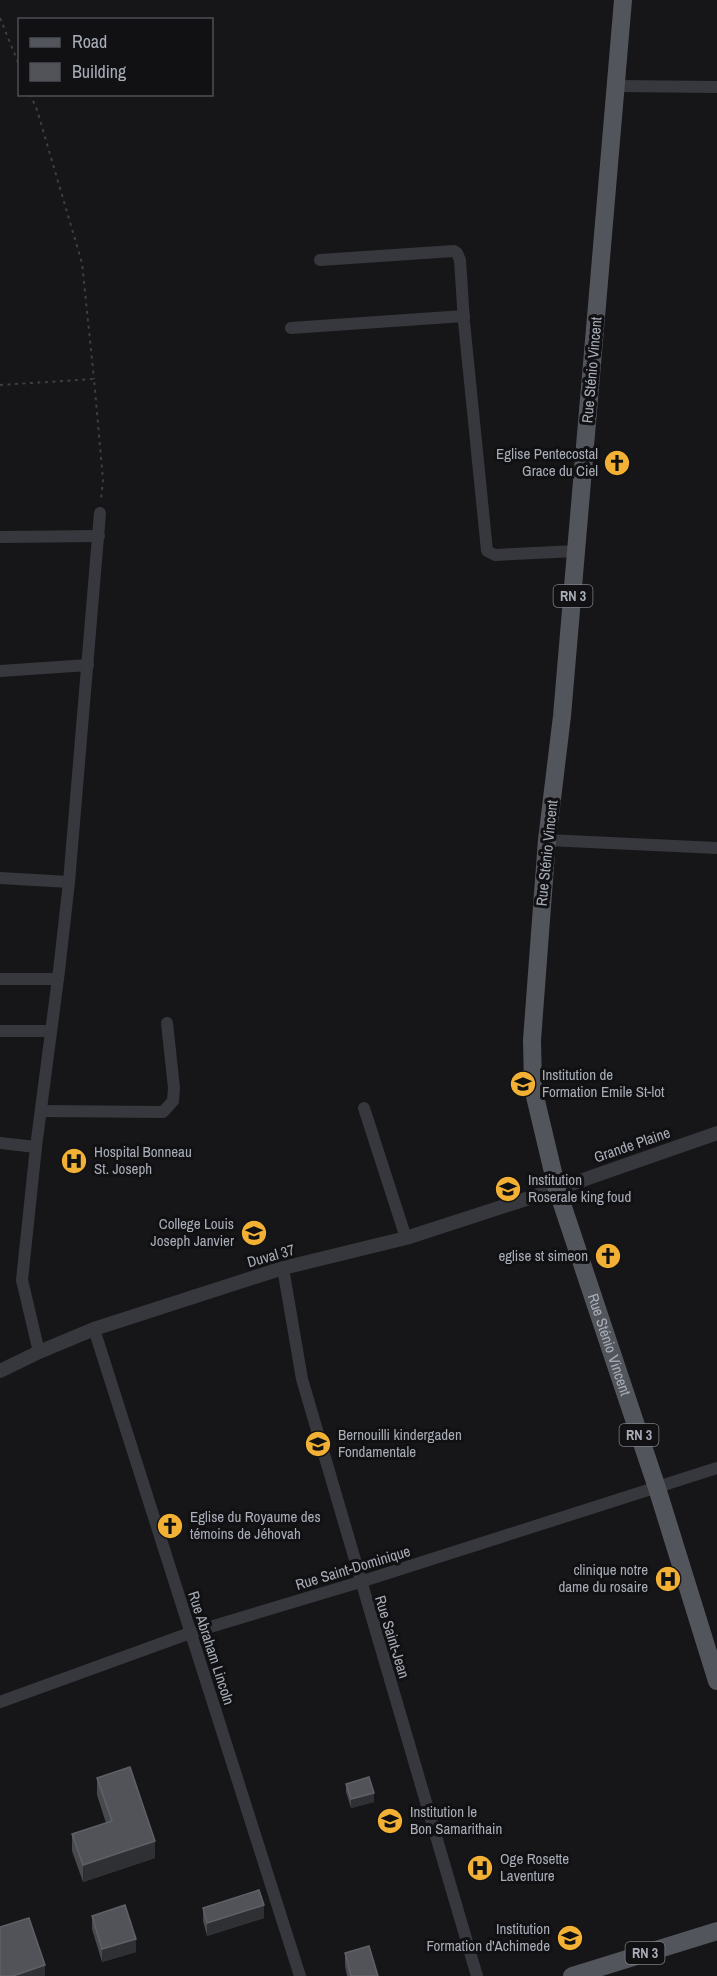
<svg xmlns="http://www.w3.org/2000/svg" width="717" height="1976" viewBox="0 0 717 1976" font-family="'Archivo Narrow',sans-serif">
<rect width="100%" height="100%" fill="#161618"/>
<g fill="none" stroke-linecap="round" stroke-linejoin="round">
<g stroke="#3d3f44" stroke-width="2" stroke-dasharray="3 4.5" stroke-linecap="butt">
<path d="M0,18L20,67"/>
<path d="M30,94L37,110L82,263L94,379"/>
<path d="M0,385L94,379L103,480L101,500"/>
</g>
<g stroke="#37383d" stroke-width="12">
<path d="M616,86L717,87"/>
<path d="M320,260L454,251L457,253L460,260L464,322L487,551L495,555L576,551"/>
<path d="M291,328L464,316"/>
<path d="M0,537L99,536"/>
<path d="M0,671L88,665"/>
<path d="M547,840L717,848"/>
<path d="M0,878L69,882"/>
<path d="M0,979H58"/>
<path d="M0,1031H51"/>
<path d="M364,1108L406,1238"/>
<path d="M41,1111L163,1112L173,1101L174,1088L167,1023"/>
<path d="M0,1143L36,1147"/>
<path d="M283,1268L302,1379L477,1976"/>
<path d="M94,1329L300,1976"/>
<path d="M39,1352L22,1280L36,1147L59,971L69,882L100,513"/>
<path d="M0,1702L190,1633L360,1582L717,1468"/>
</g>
<path stroke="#37383d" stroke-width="14" d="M0,1371L39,1352L94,1329L283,1268L406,1238L557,1189L717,1133"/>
<g stroke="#53555c" stroke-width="18">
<path id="s1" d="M623,0L562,716L547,840L532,1040L533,1088L557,1189L657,1488L717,1681"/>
<path d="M572,1976L717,1931"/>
</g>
</g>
<g fill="#47494d">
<path d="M97,1778L155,1858L83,1882L72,1851V1834L106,1823L97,1795Z"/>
<path d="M346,1784L374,1802L351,1808L346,1792Z"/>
<path d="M203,1908L264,1918L207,1936L203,1921Z"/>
<path d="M92,1916L136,1952L102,1962L92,1929Z"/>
<path d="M345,1953L378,1976H347L345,1966Z"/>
</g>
<g fill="#2f3033">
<path d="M374,1793V1802L351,1808V1799Z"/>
<path d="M155,1841V1858L83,1882V1865Z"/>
<path d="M264,1905V1918L207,1936V1923Z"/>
<path d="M136,1939V1952L102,1962V1949Z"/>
<path d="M45,1965V1976H13Z"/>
</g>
<g fill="#525359" stroke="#5f6168" stroke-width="1.5">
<path d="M130,1767L155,1841L83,1865L72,1834L112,1821L97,1778Z"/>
<path d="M369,1777L374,1793L351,1799L346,1784Z"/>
<path d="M259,1890L264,1905L207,1923L203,1908Z"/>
<path d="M125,1905L136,1939L102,1949L92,1916Z"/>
<path d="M29,1918L45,1965L13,1976H0V1927Z"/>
<path d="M369,1946L378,1976H351L345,1953Z"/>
</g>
<defs>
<g id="church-disc" transform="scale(1.35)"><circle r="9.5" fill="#f2b134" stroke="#111113"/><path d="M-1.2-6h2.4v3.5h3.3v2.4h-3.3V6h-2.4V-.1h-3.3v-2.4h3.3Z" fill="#111"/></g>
<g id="school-disc" transform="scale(1.35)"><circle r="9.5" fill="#f2b134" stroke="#111113"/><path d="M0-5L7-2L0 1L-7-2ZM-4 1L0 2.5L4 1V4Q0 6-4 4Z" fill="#111"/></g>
<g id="hospital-disc" transform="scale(1.35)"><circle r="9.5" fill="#f2b134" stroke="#111113"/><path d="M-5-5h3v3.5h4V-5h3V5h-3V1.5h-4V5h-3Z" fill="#111"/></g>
</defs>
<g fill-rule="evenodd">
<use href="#church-disc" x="617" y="463"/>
<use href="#school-disc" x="523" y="1084"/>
<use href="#hospital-disc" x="74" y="1161"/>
<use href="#school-disc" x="508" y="1189"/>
<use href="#school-disc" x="254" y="1233"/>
<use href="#church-disc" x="608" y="1256"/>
<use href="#school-disc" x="318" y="1444"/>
<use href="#church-disc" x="170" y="1526"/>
<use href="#hospital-disc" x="668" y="1579"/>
<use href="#school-disc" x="390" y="1821"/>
<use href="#hospital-disc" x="480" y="1868"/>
<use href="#school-disc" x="570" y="1938"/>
</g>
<g text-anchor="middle" stroke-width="6" stroke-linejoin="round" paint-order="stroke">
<g fill="#111113" stroke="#7b7e86" stroke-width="1.5">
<rect x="553.5" y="585" width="39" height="22" rx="4.5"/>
<rect x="619.5" y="1424" width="39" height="22" rx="4.5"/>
<rect x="625.5" y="1942" width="39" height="22" rx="4.5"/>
</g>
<g font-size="14" font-weight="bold" fill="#a8adb8">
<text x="573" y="601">RN 3</text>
<text x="639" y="1440">RN 3</text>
<text x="645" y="1958">RN 3</text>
</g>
<g font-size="15" fill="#a8adb8" stroke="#111113">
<text transform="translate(592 370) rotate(-85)" y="5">Rue Sténio Vincent</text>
<text transform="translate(547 853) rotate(-84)" y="5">Rue Sténio Vincent</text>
<text transform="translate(632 1145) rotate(-19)" y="5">Grande Plaine</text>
<text transform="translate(271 1256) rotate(-16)" y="5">Duval 37</text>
<text dy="5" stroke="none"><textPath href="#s1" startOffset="1360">Rue Sténio Vincent</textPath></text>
<text transform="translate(353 1568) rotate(-17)" y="5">Rue Saint-Dominique</text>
<text transform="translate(392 1637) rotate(73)" y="5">Rue Saint-Jean</text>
<text transform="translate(211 1648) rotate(72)" y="5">Rue Abraham Lincoln</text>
</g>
<g font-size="15" fill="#a8adb8" stroke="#111113" text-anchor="start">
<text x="598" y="459" text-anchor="end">Eglise Pentecostal<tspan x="598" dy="17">Grace du Ciel</tspan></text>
<text x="542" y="1080">Institution de<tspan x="542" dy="17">Formation Emile St-lot</tspan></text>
<text x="94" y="1157">Hospital Bonneau<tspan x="94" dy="17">St. Joseph</tspan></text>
<text x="528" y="1185">Institution<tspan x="528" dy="17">Roserale king foud</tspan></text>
<text x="234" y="1229" text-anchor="end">College Louis<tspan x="234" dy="17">Joseph Janvier</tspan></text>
<text x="588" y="1261" text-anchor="end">eglise st simeon</text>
<text x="338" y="1440">Bernouilli kindergaden<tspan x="338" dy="17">Fondamentale</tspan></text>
<text x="190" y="1522">Eglise du Royaume des<tspan x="190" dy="17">témoins de Jéhovah</tspan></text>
<text x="648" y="1575" text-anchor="end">clinique notre<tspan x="648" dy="17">dame du rosaire</tspan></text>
<text x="410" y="1817">Institution le<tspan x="410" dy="17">Bon Samarithain</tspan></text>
<text x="500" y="1864">Oge Rosette<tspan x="500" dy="17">Laventure</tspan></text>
<text x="550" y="1934" text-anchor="end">Institution<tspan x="550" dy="17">Formation d'Achimede</tspan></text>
</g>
</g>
<rect x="18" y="18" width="195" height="78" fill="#111113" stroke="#4d4f55" stroke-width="1.5"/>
<rect x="30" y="38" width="30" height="9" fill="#53555c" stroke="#4d4f55" stroke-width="1.5"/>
<text x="72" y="48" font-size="18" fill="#a8adb8">Road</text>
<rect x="30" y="63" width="30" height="18" fill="#525359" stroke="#4d4f55" stroke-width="1.5"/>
<text x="72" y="78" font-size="18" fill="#a8adb8">Building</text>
</svg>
